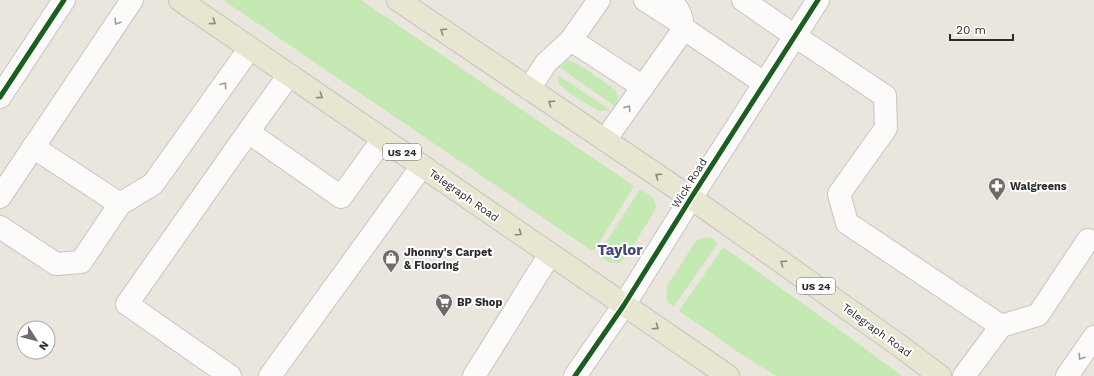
<svg xmlns="http://www.w3.org/2000/svg" width="1094" height="376" viewBox="0 0 1094 376" font-family="'Work Sans',sans-serif">
<rect width="100%" height="100%" fill="#eae6de"/>
<g fill="#c4e9b3">
<path d="M223,0H361L634,186L596,248L592,251Z"/>
<path d="M567,60L578,64L616,90L618,97L615,106L560,68Z"/>
<path d="M558,75L610,110L599,111L572,95L559,84Z"/>
<path d="M640,189L653,197L656,206L654,212L629,252L620,263H610L598,255Z"/>
<path d="M705,237L711,238L718,243L674,306L669,303L666,298L667,286L696,241Z"/>
<path d="M723,247L837,328L902,376H776L747,358L679,311Z"/>
</g>
<g fill="none" stroke-linecap="round" stroke-linejoin="round">
<g stroke="#c6c5c5" stroke-width="24">
<g id="minor">
<path d="M645,0L679,22"/>
<path d="M743,0L795,36L885,96L886,128L839,194L847,223L1001,326L1038,315L1088,240"/>
<path d="M683,28L764,83"/>
<path d="M571,40L643,87"/>
<path d="M529,89L546,63L571,40L599,0"/>
<path d="M0,97L64,0"/>
<path d="M248,132L341,197L383,139"/>
<path d="M605,140L681,33C686,21 678,6 668,0"/>
<path d="M33,147L120,204"/>
<path d="M0,197L132,0"/>
<path d="M0,227L56,264L81,262L120,204L153,184L250,48"/>
<path d="M230,376L127,304L248,132L289,75"/>
<path d="M270,376L422,166"/>
<path d="M474,376L550,254"/>
<path d="M575,376L624,305L691,198L818,0"/>
<path d="M964,376L1001,326"/>
<path d="M1067,376L1094,337"/>
</g>
</g>
<g stroke="#c5c4c0" stroke-width="24">
<g id="major">
<path d="M180,0L728,376"/>
<path d="M398,0L691,198L900,346L940,376"/>
</g>
</g>
<use href="#minor" stroke="#fcfbfa" stroke-width="22"/>
<use href="#major" stroke="#e8e5d1" stroke-width="22"/>
<g stroke="#fff" stroke-width="8">
<g id="cycleway">
<path d="M0,97L64,0"/>
<path d="M575,376L624,305L691,198L818,0"/>
</g>
</g>
<use href="#cycleway" stroke="#1b5e20" stroke-width="5"/>
</g>
<defs><path id="oneway-chevron" d="M-2-3.5L2.5 0L-2 3.5" fill="none" stroke-width="1.6" stroke-linecap="round" stroke-linejoin="round"/></defs>
<g stroke="#9e9d9c">
<use href="#oneway-chevron" transform="translate(117 22) rotate(124)"/>
<use href="#oneway-chevron" transform="translate(224 85) rotate(-54)"/>
<use href="#oneway-chevron" transform="translate(628 108) rotate(-55)"/>
<use href="#oneway-chevron" transform="translate(1081 357) rotate(124)"/>
</g>
<g stroke="#89887e">
<use href="#oneway-chevron" transform="translate(213 22) rotate(34)"/>
<use href="#oneway-chevron" transform="translate(443 31) rotate(-146)"/>
<use href="#oneway-chevron" transform="translate(320 96) rotate(34)"/>
<use href="#oneway-chevron" transform="translate(551 103) rotate(-146)"/>
<use href="#oneway-chevron" transform="translate(658 176) rotate(-146)"/>
<use href="#oneway-chevron" transform="translate(519 233) rotate(35)"/>
<use href="#oneway-chevron" transform="translate(783 263) rotate(-145)"/>
<use href="#oneway-chevron" transform="translate(656 327) rotate(34)"/>
</g>
<defs>
<g id="pharmacy-pin" transform="scale(0.9)"><path d="M0 17L-7.5 6A9.5 9.5 0 1 1 7.5 6Z" fill="#6d6c69" stroke="#fff"/><path d="M-2-6h4v4h4v4h-4v4h-4v-4h-4v-4h4Z" fill="#fff"/></g>
<g id="shop-pin" transform="scale(0.9)"><path d="M0 17L-7.5 6A9.5 9.5 0 1 1 7.5 6Z" fill="#6d6c69" stroke="#fff"/><path d="M-5-2.5h2.3a2.7 3.5 0 0 1 5.4 0H5L5.5 6h-11ZM-1.5-2.5h3a1.5 2.3 0 0 0-3 0Z" fill="#fff"/></g>
<g id="supermarket-pin" transform="scale(0.9)"><path d="M0 17L-7.5 6A9.5 9.5 0 1 1 7.5 6Z" fill="#6d6c69" stroke="#fff"/><path d="M-6-5.5h2.5l.6 2H6L4.5 2H-2.5L-4.4-4H-6ZM-1.5 3.2a1.3 1.3 0 1 0 .1 0ZM3 3.2a1.3 1.3 0 1 0 .1 0Z" fill="#fff"/></g>
</defs>
<g fill-rule="evenodd">
<use href="#pharmacy-pin" x="997" y="186"/>
<use href="#shop-pin" x="391" y="258"/>
<use href="#supermarket-pin" x="444" y="302"/>
</g>
<g text-anchor="middle" stroke-width="4" stroke-linejoin="round" paint-order="stroke">
<g fill="#fff" stroke="#6a6a6a" stroke-width="1">
<rect x="383" y="144" width="38" height="16" rx="3"/>
<rect x="797" y="278" width="38" height="16" rx="3"/>
</g>
<g font-size="10" font-weight="bold" fill="#2a2a2a">
<text x="402" y="156">US 24</text>
<text x="816" y="290">US 24</text>
</g>
<g font-size="11" fill="#2a2a2a" stroke="#fff">
<text transform="translate(689 183) rotate(-58)" y="4">Wick Road</text>
<text transform="translate(464 195) rotate(35)" y="4">Telegraph Road</text>
<text transform="translate(877 330) rotate(36)" y="4">Telegraph Road</text>
</g>
<g font-size="11" font-weight="bold" fill="#2a2a2a" stroke="#fff" text-anchor="start">
<text x="1010" y="190">Walgreens</text>
<text x="404" y="256">Jhonny's Carpet<tspan x="404" dy="13">&amp; Flooring</tspan></text>
<text x="457" y="306">BP Shop</text>
</g>
<g font-size="15" font-weight="bold" fill="#45487f" stroke="#fff">
<text x="620" y="255">Taylor</text>
</g>
</g>
<g transform="translate(36 340) rotate(126)"><circle r="19" fill="#ffffff" stroke="#aaaaaa"/>
<path d="M0-3L7 15L0 10L-7 15Z" fill="#6d6c69"/>
<text y="-6" font-size="11" font-weight="bold" text-anchor="middle" fill="#2a2a2a">N</text>
</g>
<path d="M950 34v6h63v-6" fill="none" stroke="#2a2a2a" stroke-width="2"/>
<text x="956" y="34" font-size="12" fill="#2a2a2a" stroke="#ffffff" stroke-width="3" paint-order="stroke">20 m</text>
</svg>
